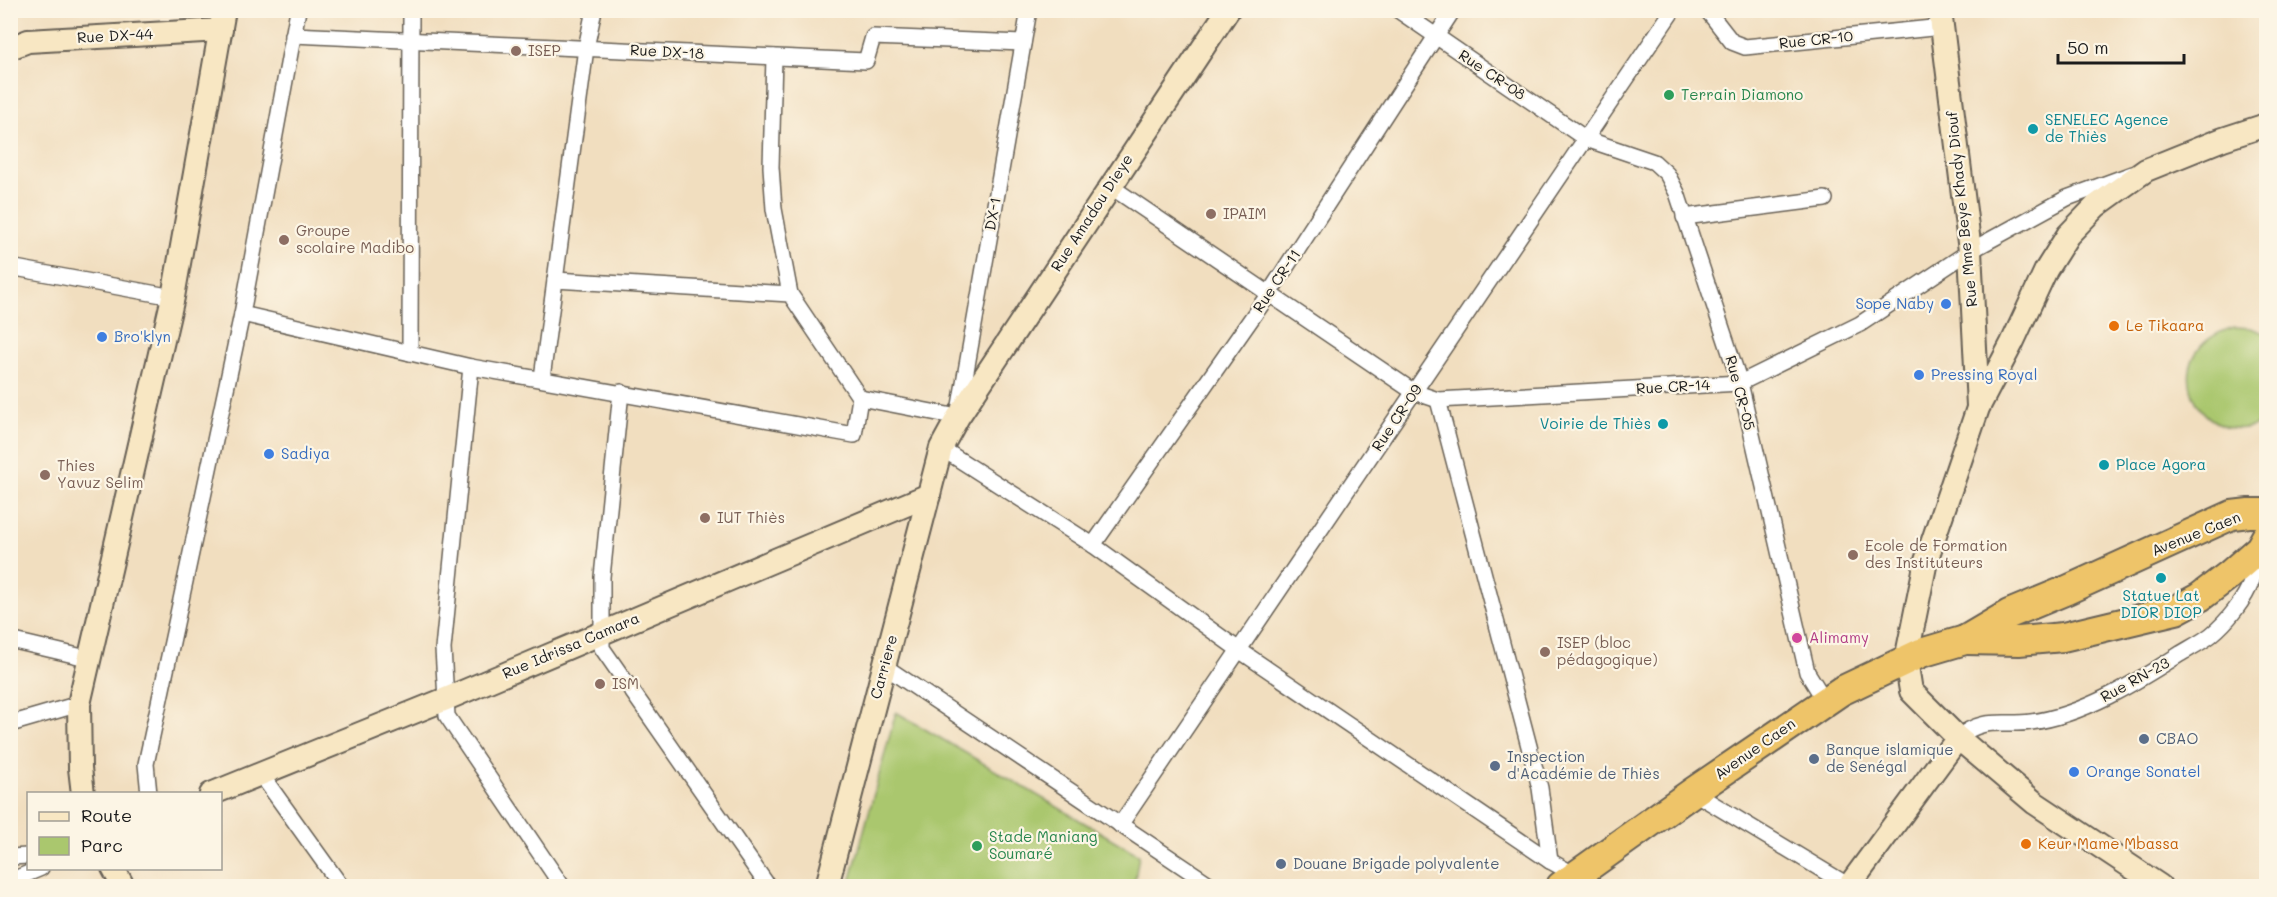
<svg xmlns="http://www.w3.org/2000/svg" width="2277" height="897" viewBox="0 0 2277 897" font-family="Mali,sans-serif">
<rect width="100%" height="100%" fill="#fcf5e5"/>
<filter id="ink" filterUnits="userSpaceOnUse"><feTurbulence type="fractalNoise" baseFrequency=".0167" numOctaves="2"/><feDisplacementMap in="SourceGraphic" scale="12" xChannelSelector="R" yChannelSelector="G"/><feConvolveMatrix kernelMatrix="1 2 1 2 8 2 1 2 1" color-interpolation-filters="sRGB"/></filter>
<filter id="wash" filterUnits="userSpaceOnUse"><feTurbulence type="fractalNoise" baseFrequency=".008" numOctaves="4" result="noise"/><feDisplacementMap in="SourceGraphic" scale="24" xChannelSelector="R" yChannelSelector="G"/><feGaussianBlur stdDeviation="1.35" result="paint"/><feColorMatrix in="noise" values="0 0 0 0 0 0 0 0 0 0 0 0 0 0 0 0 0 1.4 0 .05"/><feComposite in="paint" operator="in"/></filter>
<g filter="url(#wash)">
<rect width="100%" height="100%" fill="#f1debf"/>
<g fill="#aac76e" stroke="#637245" stroke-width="1.5">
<path d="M2235,327L2251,328L2266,334V421C2200,457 2149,350 2235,327Z"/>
<path d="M896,712L1139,855L1134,886H849Z"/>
</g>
</g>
<g filter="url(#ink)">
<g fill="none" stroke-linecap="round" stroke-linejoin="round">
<g stroke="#676055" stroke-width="18">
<g id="street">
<path d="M1398,10L1586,139L1654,162L1667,174L1677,193L1740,383L1807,672L1825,701"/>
<path d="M1707,10L1732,42L1745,47L1942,27"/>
<path d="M293,35L866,61L873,37L1023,43"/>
<path d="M774,57L771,167L774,209L790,294"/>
<path d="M1110,186L1414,392L1438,400L1740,383L1860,324L1970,251L2067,198L2132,174"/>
<path d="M1684,217L1825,199"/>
<path d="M10,267L173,297"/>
<path d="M242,314L471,367L854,435L860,398L790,294L555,280"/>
<path d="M410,353L411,10"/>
<path d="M471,367L443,649L447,716L562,886"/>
<path d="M542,378L586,48L594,10"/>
<path d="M621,392L602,577V648L768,886"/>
<path d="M860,398L958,417L1029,10"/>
<path d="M1438,400L1540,788L1550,861"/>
<path d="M941,448L1093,545L1239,650L1550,861L1595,886"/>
<path d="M1093,545L1268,295L1453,10"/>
<path d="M10,640L91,659"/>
<path d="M884,666L1212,886"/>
<path d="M10,724L79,704"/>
<path d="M1958,738C1982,716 2003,726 2031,722C2082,716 2138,681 2180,654C2190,648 2202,642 2211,635C2227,622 2245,600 2252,580C2255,572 2256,562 2258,554"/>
<path d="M260,773L341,886"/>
<path d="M1693,792L1849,886"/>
<path d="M149,794L146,764L242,314L298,10"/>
<path d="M1120,825L1673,10"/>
<path d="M10,857L28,856"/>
<path d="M10,881L41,868"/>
</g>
</g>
<g stroke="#676055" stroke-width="26">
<g id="secondary">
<path d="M1940,10L1970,251L1978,406"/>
<path d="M10,48L28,41L221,30"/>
<path d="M83,794L80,768L79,704L173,297L224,10"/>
<path d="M211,794L446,699L929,495"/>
<path d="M113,868L123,886"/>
<path d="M827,886L941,448L958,417L1228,10"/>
<path d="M1849,886L1958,738"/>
<path d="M2160,886L2035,803L1958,738L1911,691L1906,660L1926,561L1978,408L2012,343L2046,270L2068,235L2096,206L2146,170L2223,139L2266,125"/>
</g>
</g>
<g stroke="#676055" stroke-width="32">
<g id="highway">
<path d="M1965,640L2019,641L2063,637L2176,610L2200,597L2229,575L2260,548L2266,537"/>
<path d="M1561,886L1693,792L1841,691L1921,653L1965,640L2009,614L2067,590L2232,515L2249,513H2266"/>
</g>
</g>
<use href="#street" stroke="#fff" stroke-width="15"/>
<use href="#secondary" stroke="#f8e7c3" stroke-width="22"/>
<use href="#highway" stroke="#eec469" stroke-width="28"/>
</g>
</g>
<g fill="#8d6e63" stroke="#fcf5e5" stroke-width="2">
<circle cx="516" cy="51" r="6"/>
<circle cx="1211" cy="214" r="6"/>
<circle cx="284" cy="240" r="6"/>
<circle cx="45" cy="475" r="6"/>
<circle cx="705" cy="518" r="6"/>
<circle cx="1853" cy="555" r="6"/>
<circle cx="1545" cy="652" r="6"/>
<circle cx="600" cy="684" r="6"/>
</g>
<g fill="#2e9e5b" stroke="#fcf5e5" stroke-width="2">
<circle cx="1669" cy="95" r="6"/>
<circle cx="977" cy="846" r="6"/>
</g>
<g fill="#0f9aa8" stroke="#fcf5e5" stroke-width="2">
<circle cx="2033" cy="129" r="6"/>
<circle cx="1663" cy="424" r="6"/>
<circle cx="2104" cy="465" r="6"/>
<circle cx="2161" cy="578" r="6"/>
</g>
<g fill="#3f7fe0" stroke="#fcf5e5" stroke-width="2">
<circle cx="1946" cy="304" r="6"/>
<circle cx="102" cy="337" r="6"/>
<circle cx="1919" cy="375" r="6"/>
<circle cx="269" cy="454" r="6"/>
<circle cx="2074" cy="772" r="6"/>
</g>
<g fill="#e8710a" stroke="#fcf5e5" stroke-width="2">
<circle cx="2114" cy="326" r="6"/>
<circle cx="2026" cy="844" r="6"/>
</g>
<circle fill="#d1479c" stroke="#fcf5e5" stroke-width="2" cx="1797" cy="638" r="6"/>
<g fill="#5c6f8a" stroke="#fcf5e5" stroke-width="2">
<circle cx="2144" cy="739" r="6"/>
<circle cx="1814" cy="759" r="6"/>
<circle cx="1495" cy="766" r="6"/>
<circle cx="1281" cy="864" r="6"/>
</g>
<g text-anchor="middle" stroke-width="4.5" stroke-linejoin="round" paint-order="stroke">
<g font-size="15" fill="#1c1c1c" stroke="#fcf5e5">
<text transform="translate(115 36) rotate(-3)" y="5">Rue DX-44</text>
<text transform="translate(1816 40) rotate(-6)" y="5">Rue CR-10</text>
<text transform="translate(667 52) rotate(3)" y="5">Rue DX-18</text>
<text transform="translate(1492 75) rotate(34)" y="5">Rue CR-08</text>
<text transform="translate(1962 209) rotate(-96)" y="5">Rue Mme Beye Khady Diouf</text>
<text transform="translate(1092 213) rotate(-57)" y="5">Rue Amadou Dieye</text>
<text transform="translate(993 214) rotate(-80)" y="5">DX-1</text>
<text transform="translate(1277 281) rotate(-56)" y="5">Rue CR-11</text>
<text transform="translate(1673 387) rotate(-3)" y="5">Rue CR-14</text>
<text transform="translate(1740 393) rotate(75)" y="5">Rue CR-05</text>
<text transform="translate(1397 418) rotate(-56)" y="5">Rue CR-09</text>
<text transform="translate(2196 534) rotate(-22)" y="5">Avenue Caen</text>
<text transform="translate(571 646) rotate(-23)" y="5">Rue Idrissa Camara</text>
<text transform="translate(884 667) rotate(-75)" y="5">Carriere</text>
<text transform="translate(2135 680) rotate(-29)" y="5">Rue RN-23</text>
<text transform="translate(1755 749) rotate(-35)" y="5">Avenue Caen</text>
</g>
<g font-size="15" fill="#785e54" stroke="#fcf5e5" text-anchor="start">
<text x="528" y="56">ISEP</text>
<text x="1223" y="219">IPAIM</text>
<text x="296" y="236">Groupe<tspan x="296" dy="17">scolaire Madibo</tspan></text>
<text x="57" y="471">Thies<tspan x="57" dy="17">Yavuz Selim</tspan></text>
<text x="717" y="523">IUT Thiès</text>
<text x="1865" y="551">Ecole de Formation<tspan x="1865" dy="17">des Instituteurs</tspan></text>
<text x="1557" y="648">ISEP (bloc<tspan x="1557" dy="17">pédagogique)</tspan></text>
<text x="612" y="689">ISM</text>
</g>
<g font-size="15" fill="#27864d" stroke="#fcf5e5" text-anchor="start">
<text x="1681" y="100">Terrain Diamono</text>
<text x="989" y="842">Stade Maniang<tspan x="989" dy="17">Soumaré</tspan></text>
</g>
<g font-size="15" fill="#0d838f" stroke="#fcf5e5" text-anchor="start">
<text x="2045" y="125">SENELEC Agence<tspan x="2045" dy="17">de Thiès</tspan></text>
<text x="1651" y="429" text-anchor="end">Voirie de Thiès</text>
<text x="2116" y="470">Place Agora</text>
<text x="2161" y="601" text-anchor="middle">Statue Lat<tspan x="2161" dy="17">DIOR DIOP</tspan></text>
</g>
<g font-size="15" fill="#366cbe" stroke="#fcf5e5" text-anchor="start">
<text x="1934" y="309" text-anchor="end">Sope Naby</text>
<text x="114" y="342">Bro'klyn</text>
<text x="1931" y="380">Pressing Royal</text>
<text x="281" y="459">Sadiya</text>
<text x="2086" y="777">Orange Sonatel</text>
</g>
<g font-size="15" fill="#c56008" stroke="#fcf5e5" text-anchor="start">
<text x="2126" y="331">Le Tikaara</text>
<text x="2038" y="849">Keur Mame Mbassa</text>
</g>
<g font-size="15" fill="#b23c85" stroke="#fcf5e5" text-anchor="start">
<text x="1809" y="643">Alimamy</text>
</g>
<g font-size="15" fill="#4e5e75" stroke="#fcf5e5" text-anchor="start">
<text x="2156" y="744">CBAO</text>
<text x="1826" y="755">Banque islamique<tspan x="1826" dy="17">de Senégal</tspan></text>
<text x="1507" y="762">Inspection<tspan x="1507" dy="17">d'Académie de Thiès</tspan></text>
<text x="1293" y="869">Douane Brigade polyvalente</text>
</g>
</g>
<rect width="2277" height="897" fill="none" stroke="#fcf5e5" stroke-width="36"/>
<rect x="27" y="792" width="195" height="78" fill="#fcf5e5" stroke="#a29e95" stroke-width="1.5"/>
<rect x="39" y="812" width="30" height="9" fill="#f8e7c3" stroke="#a29e95" stroke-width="1.5"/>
<text x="81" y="822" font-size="18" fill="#1c1c1c">Route</text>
<rect x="39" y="837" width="30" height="18" fill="#aac76e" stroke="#a29e95" stroke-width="1.5"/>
<text x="81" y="852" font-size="18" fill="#1c1c1c">Parc</text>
<path d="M2058 54v9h126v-9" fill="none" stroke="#1c1c1c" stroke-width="3"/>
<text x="2067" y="54" font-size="18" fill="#1c1c1c" stroke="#fcf5e5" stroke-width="4.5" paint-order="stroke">50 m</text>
</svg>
